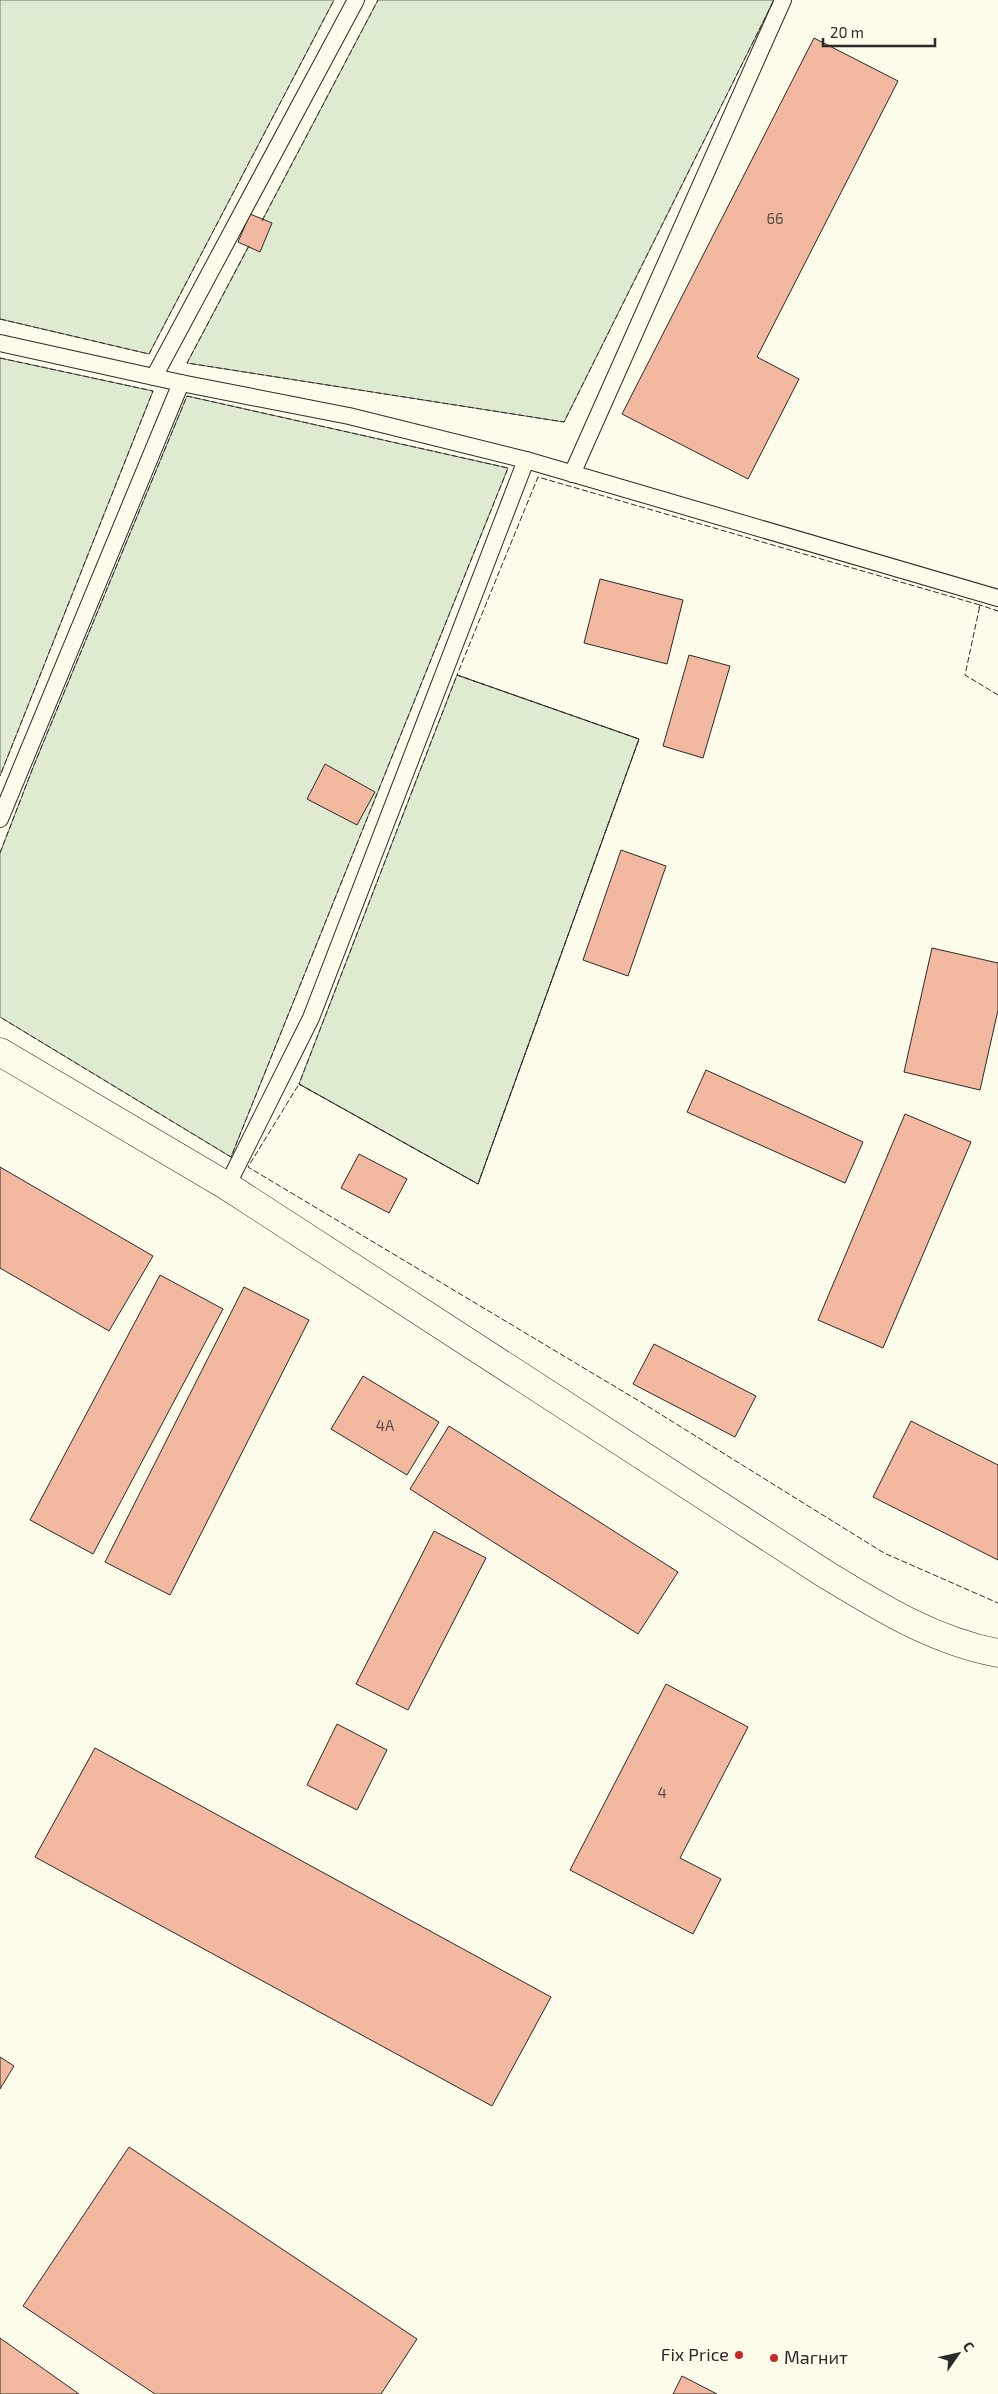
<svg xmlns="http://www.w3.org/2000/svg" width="998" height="2394" viewBox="0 0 998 2394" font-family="'Exo 2',sans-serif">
<rect width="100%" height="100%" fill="#fdfbea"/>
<g fill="#deebd1" stroke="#74746e">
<path d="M0,0H334L149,354L0,319Z"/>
<path d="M378,0H774L564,422L187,363Z"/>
<path d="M0,358L153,391L0,776Z"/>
<path d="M187,396L508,468L231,1157L0,1017V853L34,765Z"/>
<path d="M457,675L639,739L478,1184L299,1084Z"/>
</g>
<g fill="#f2b8a0" stroke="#2b2b2b">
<path d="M814,38L898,81L757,357L799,379L748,479L622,414Z"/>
<path d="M250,214L272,223L260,252L238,242Z"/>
<path d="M600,579L683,600L667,664L584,643Z"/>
<path d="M689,655L730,666L703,758L663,746Z"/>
<path d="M325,764L375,792L357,825L307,799Z"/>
<path d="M621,850L666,866L628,976L583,960Z"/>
<path d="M932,948L998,963V1010L980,1090L904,1072Z"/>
<path d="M706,1070L863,1142L845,1183L687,1112Z"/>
<path d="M905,1114L971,1142L883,1348L818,1320Z"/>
<path d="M359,1154L407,1179L389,1213L341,1188Z"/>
<path d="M0,1167L153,1256L109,1331L0,1268Z"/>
<path d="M160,1275L223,1309L93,1554L30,1520Z"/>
<path d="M244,1287L309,1320L170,1595L105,1562Z"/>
<path d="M654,1344L756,1396L735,1437L633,1384Z"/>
<path d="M363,1376L439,1422L407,1475L331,1429Z"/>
<path d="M911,1421L998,1465V1560L873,1497Z"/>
<path d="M449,1426L678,1572L638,1634L410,1489Z"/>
<path d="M434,1531L486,1558L408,1710L356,1684Z"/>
<path d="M666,1684L748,1727L680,1858L721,1879L693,1934L570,1870Z"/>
<path d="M337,1724L387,1750L357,1810L307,1785Z"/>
<path d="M95,1748L551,1997L492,2106L35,1857Z"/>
<path d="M0,2057L14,2066L0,2089Z"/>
<path d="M129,2147L417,2339L381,2394H155L23,2306Z"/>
<path d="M0,2338L79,2394H0Z"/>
<path d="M682,2376L717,2394H673Z"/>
</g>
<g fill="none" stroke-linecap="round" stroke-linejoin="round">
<g stroke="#2b2b2b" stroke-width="18">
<g id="service">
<path d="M0,343L181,383L349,416L526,460L998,598"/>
<path d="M154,377L356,0"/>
<path d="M572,474L783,0"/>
<path d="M0,819L181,383"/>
<path d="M227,1186L311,1018L526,460"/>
</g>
</g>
<g stroke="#2b2b2b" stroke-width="29">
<path id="minor" d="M0,1052L227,1186L822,1572C878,1606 933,1641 998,1653"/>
</g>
<use href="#service" stroke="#fdfbea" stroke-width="16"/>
<use href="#minor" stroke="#fdfbea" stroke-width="28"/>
<g stroke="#2b2b2b" stroke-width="1" stroke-dasharray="6 2.5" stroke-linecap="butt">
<path d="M262,221L378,0"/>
<path d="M249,246L187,363L564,422L774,0"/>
<path d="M0,319L149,354L334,0"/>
<path d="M0,358L153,391L0,776"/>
<path d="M979,608L980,605L998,611"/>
<path d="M457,675L639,739L478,1184L299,1084Z"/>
<path d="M998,695L965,675L980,605L538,477L457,675L639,739L478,1184L299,1084L248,1167L644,1404L884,1553L998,1603"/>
<path d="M0,853L34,765L187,396L508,468L231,1157L0,1017"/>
</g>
</g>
<g fill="#c62828" stroke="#fdfbea" stroke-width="2">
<circle cx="739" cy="2355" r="5"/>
<circle cx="774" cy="2358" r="5"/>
</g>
<g text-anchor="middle" stroke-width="4" stroke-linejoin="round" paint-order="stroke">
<g font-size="15" fill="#5d4e48">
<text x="775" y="224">66</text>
<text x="385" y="1431">4А</text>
<text x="662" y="1798">4</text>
</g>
<g font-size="18" fill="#2b2b2b" stroke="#fdfbea" text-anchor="end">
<text x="729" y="2361">Fix Price</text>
<text x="784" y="2364" text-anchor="start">Магнит</text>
</g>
</g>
<g transform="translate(958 2354) rotate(56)" stroke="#fdfbea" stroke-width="4" paint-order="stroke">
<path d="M0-4L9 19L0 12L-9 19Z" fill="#2b2b2b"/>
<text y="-8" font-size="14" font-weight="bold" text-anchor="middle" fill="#2b2b2b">С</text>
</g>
<path d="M823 38v8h112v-8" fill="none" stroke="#2b2b2b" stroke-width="2.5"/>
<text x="830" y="38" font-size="15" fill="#2b2b2b" stroke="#fdfbea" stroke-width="4" paint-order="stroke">20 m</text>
</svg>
